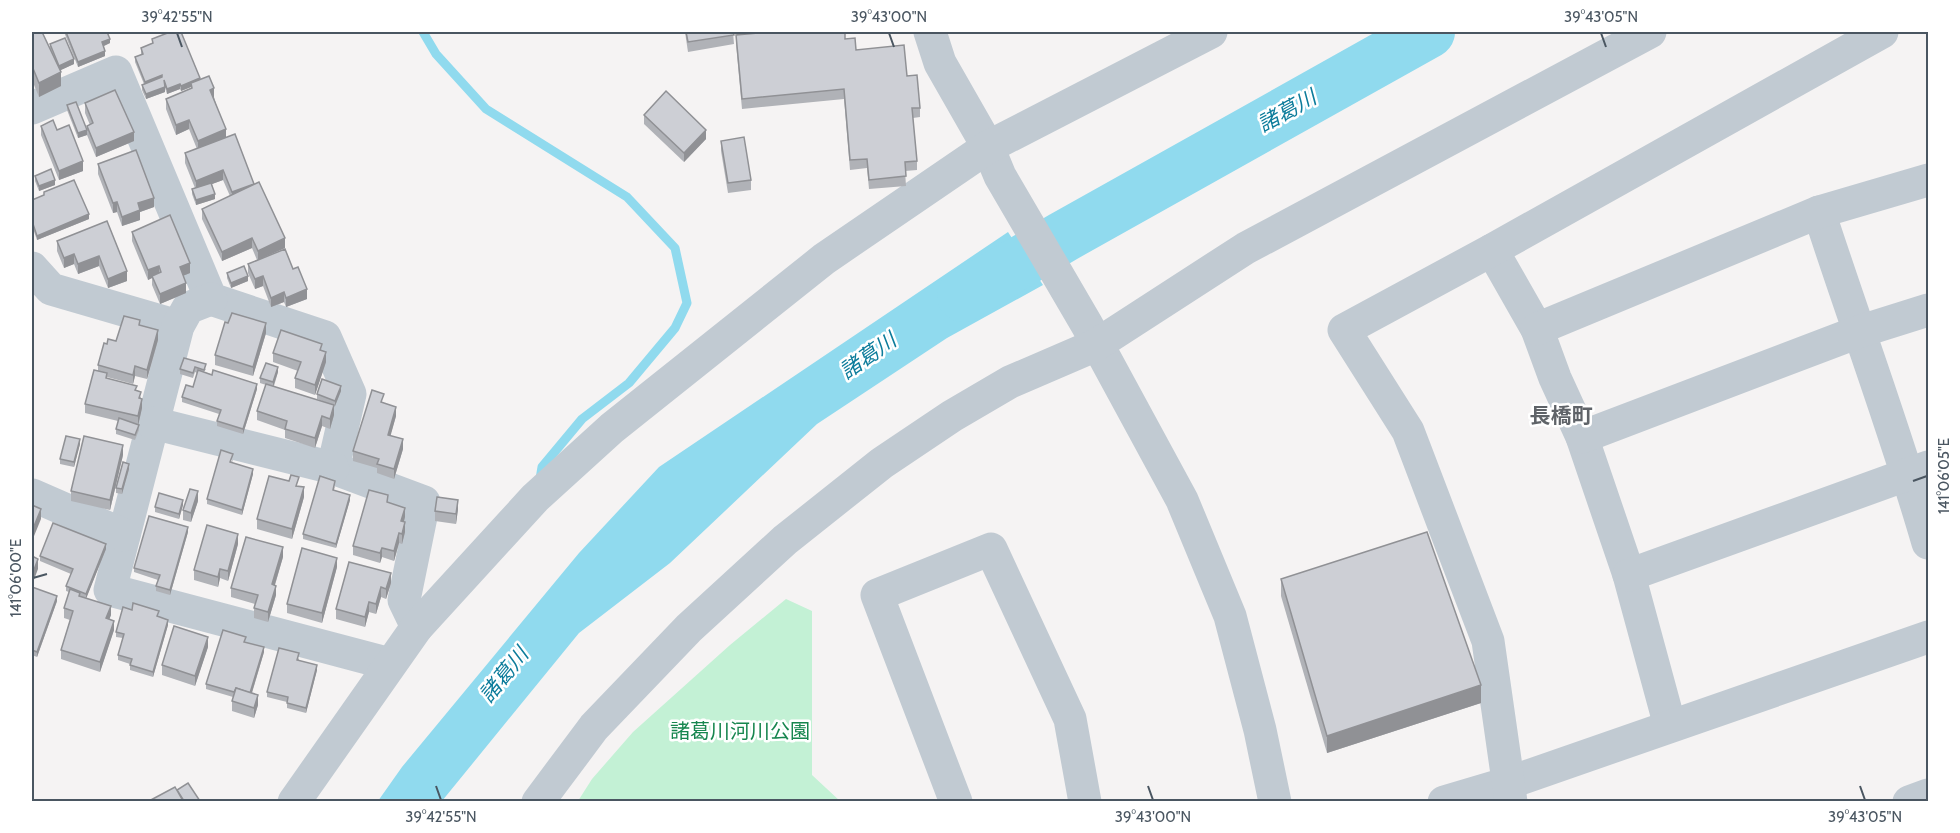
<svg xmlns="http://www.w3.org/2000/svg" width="1960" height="833" viewBox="0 0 1960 833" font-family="Cabin,'Noto Sans JP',sans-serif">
<rect width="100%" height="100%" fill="#f5f3f3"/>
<path fill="#c3f1d5" d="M786,599L812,611V775L840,801H578L592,779L633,732L730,645Z"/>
<path fill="#90daee" d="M1008,232L1043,285L947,338L817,424L670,563L579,633L442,801H378L402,767L579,553L659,467Z"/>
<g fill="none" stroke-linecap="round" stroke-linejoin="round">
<path stroke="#90daee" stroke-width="9" d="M423,32L436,54L486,109L627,197L675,248L687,303L675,328L629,383L582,419L542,467L540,479"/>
<path stroke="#90daee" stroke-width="52" d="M963,296L1063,237L1429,32"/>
<g stroke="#c1cad2" stroke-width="33">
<path d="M930,32L940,63L988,147L1000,176L1087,325L1182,500L1230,616L1260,730L1275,802"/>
<path d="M32,108L116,72L211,299L325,337L350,394L333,468L424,502L404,600L417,627"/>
<path d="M1819,212C1855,323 1896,432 1928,543"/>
<path d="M1492,250L1537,329L1555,378L1582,437L1629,575L1670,726"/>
<path d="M32,268L51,289L178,326"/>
<path d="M211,299L188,308L178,326L110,590L390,664"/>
<path d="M1537,329L1819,212L1928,180"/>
<path d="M153,423L333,468"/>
<path d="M1582,437L1858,332L1928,310"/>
<path d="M32,495L124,535"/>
<path d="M1629,575L1928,467"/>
<path d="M294,802L417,627L535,498L612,428L824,259L988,147L1211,32"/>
<path d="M538,802L594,727L689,628L785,540L882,463L952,416L1010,382L1096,345L1246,248L1650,32"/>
<path d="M956,802L877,595L991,549L1070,719L1085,802"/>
<path d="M1444,802L1508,783L1928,637"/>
<path d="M1511,802L1488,641L1408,431L1344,330L1492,250L1882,32"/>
<path d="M1909,802L1928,795"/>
</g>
</g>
<g fill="#b0b2b7">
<path d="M32,32L50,47V44L74,64L60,70L61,86L39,97L32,80Z"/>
<path d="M64,32H107L110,43L103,46L105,56L78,67Z"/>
<path d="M685,32H733L734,44L688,52Z"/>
<path d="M736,35L845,39L856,50L907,76L920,108V117L913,118L917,161V170L905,171L906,186L869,189L867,168L850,170L844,99L742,109L736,44Z"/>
<path d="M152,39L200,80L214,97L226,138L254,185L285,248L264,257L293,269L307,299L286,307L284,302L271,307L263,286L255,289L248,273V264L257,260L252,248L222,261L202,219V209L230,196L223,180L212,184L215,199L196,205L192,194V189L195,188L185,163V153L197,149L189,129L176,135L166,109V99L191,89V87L181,91L180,89L167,94L165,88V92L146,99L142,90V85L144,84L135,62V57L141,55V48L152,44Z"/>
<path d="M85,103L134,141L96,157L87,135L78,138L67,110V105L87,129V126L90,125L85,113Z"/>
<path d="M644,115L706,139L684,162L644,124Z"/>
<path d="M41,126L57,130L83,171L59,180L41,135Z"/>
<path d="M721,141L751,180V190L728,193L721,151Z"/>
<path d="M98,164L154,207L140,212V220L122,226L117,212L113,213L98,174Z"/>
<path d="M35,176L55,185L39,191L35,181Z"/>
<path d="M44,192L89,219L37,240L32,226V200L44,195Z"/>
<path d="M107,221L127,281L108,288L99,266L78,274L74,264L64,268L57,251V241Z"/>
<path d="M132,232L190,273L183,276L186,293L160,304L152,285V278L148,280L132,241Z"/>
<path d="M227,273L248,281L231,288L227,278Z"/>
<path d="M228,323L266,333L253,376L215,365V355Z"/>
<path d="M140,325L158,340L147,379L135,376L133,384L107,377V379L137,390L141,398L142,408L138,425L139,430L135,440L116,434V429L118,421L85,413V404L98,371V365L107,344L116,341Z"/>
<path d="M273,353L326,362L315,395L295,388V378L298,371L273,362Z"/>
<path d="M184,358L206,369L204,372L257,389L243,434L217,426V421L219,414L182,402V397L193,387L197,373L195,372L193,378L180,374V369Z"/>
<path d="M278,372L274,386L334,415L330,429L322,426L315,448L285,438V430L257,420V411L266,385L260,383V378Z"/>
<path d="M341,391L335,406L317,399V394Z"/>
<path d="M384,403L396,416L390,436L403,449L394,479L377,473V468L353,461V451Z"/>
<path d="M80,444L74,467L60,464V459Z"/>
<path d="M123,455L110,510L71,501V491Z"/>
<path d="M233,459L232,463L253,474L242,515L207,504V499Z"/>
<path d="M129,469L122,494L116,493V488Z"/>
<path d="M299,486L304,497L292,539L257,529V519Z"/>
<path d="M335,486L334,490L350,500L336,548L303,539V534Z"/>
<path d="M198,501L191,522L183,520V510Z"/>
<path d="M388,503L405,517L404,522L405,532L402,544L399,543L394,561L382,557L380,563L353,555V546Z"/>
<path d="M183,505L179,519L155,512V507Z"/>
<path d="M458,509L456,524L435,521V511Z"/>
<path d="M188,532L170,595L156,591V586L158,580L134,572V568Z"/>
<path d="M238,544L228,581L220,578L218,587L194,580V570Z"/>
<path d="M106,549L86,598L111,615L109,619L114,630L100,672L61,659V650L70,620L64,618V608L69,592L66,591V586L71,574L40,561V556Z"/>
<path d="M283,557L275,585L276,595L268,622L254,618V608L255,604L231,597V588Z"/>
<path d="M337,567L322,623L287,613V604Z"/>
<path d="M1281,579L1481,703L1327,753L1281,596Z"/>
<path d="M391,583L386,599L381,597L376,614L369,612L365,627L336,619V609Z"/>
<path d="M32,587L57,601L37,657L32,655Z"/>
<path d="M158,617L168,625L153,677L130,670V664L118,660V655L123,638L116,637V632Z"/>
<path d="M246,642L264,652L252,693L258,705L254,718L232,711V701L233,697L206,689V684Z"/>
<path d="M208,647L195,686L162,675V665Z"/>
<path d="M299,658V660L317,670L306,713L287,708V702L267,697V692Z"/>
</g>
<g fill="#909195">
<path d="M110,39V43L102,47V42Z"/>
<path d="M105,51V56L78,67V62Z"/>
<path d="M74,59V64L59,71V66Z"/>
<path d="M61,72V86L39,97V83Z"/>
<path d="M162,75V80L145,87V82Z"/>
<path d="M200,78V83H191V87L181,91V86Z"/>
<path d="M180,84V89L167,94V89Z"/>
<path d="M165,87V92L146,99V94Z"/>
<path d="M214,88V97L210,99V90Z"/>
<path d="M189,120V129L176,135V125Z"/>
<path d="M226,129V139L198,151V141Z"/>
<path d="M87,130V135L78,138V133Z"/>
<path d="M706,130V139L684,162V153Z"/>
<path d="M134,132V141L96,157V148Z"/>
<path d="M83,161V171L59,180V171Z"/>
<path d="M223,170V180L196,190V181Z"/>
<path d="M55,180V185L39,191V186Z"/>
<path d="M254,184V193L232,201V192Z"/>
<path d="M215,194V199L196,205V200Z"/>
<path d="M154,198V207L140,212V220L122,226V217L138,203Z"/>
<path d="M117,202V212L113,213V203Z"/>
<path d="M89,214V219L37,240V236Z"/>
<path d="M252,238V248L222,261V252Z"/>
<path d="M285,238V248L258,260V251Z"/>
<path d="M74,254V264L64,268V258Z"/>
<path d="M99,256V266L78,274V264Z"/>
<path d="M190,263V273L180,277V267Z"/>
<path d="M159,266V275L152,276V278L148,280V270Z"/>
<path d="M127,271V281L108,288V279Z"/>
<path d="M248,276V281L231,288V283Z"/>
<path d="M263,276V286L255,289V279Z"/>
<path d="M186,283V293L160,304V294Z"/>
<path d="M307,289V299L286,307V298Z"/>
<path d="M284,292V302L271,307V298Z"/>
<path d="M266,323V333L253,376V367Z"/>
<path d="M158,330V340L147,379V370Z"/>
<path d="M326,352V362L315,395V385Z"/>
<path d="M135,366V376L133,384V375Z"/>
<path d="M278,367V372L273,387V382Z"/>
<path d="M257,384V389L243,434V429Z"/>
<path d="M341,386V391L335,406V401Z"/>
<path d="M142,399V408L138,426V416Z"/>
<path d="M334,405V415L330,429V419Z"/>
<path d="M396,407V416L388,445V435Z"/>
<path d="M322,416V426L315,448V438Z"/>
<path d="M80,439V444L74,467V462Z"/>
<path d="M403,439V449L394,479V469Z"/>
<path d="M123,445V455L110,510V500Z"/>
<path d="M129,464V469L122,494V489Z"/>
<path d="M253,469V474L242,515V510Z"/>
<path d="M304,487V497L292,539V529Z"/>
<path d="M198,491V501L191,522V513Z"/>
<path d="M350,495V500L336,548V544Z"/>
<path d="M183,500V505L179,519V514Z"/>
<path d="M458,500V509L456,524V514Z"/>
<path d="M405,508V517L401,531V521Z"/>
<path d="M41,509V519L32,541V531Z"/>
<path d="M405,522V532L402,544V534Z"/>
<path d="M188,527V532L170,595V590Z"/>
<path d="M399,533V543L394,561V551Z"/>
<path d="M238,534V544L228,581V571Z"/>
<path d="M106,544V549L86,599V594Z"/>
<path d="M283,547V557L272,594V584Z"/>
<path d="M382,548V557L380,563V553Z"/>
<path d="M337,558V567L322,623V613Z"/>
<path d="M38,559V569L32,585V575Z"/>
<path d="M220,569V578L218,587V577Z"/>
<path d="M391,573V583L386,599V589Z"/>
<path d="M276,586V595L268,622V612Z"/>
<path d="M381,587V597L376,614V604Z"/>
<path d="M57,596V601L37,657V652Z"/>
<path d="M369,602V612L365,627V617Z"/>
<path d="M111,606V615L106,628V618Z"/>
<path d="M168,620V625L153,677V672Z"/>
<path d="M114,621V630L100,672V662Z"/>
<path d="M208,637V647L195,686V676Z"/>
<path d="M264,647V652L249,702V697Z"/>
<path d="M317,665V670L306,713V708Z"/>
<path d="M1481,685V703L1327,753V736Z"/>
<path d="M258,695V705L254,718V708Z"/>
</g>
<g fill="#cdcfd5" stroke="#909195" stroke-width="1.5">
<path d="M32,32H42L61,72L39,83L32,66Z"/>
<path d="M66,32H107L110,39L102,42L105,51L78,62Z"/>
<path d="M170,32H181L200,78L181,86L180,84L167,89L164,80L165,87L146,94L142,85L162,77V75L145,82L135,57L143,54L141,48L153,43L152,39Z"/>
<path d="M686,32H733L734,35L688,42Z"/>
<path d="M768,32H845V39L855,38L856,50L904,45L907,76L917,75L920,108H912L917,161L905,162L906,176L869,180L867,159L850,160L844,89L742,99L736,35Z"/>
<path d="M65,38L74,59L59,66L50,44Z"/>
<path d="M209,76L214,88L210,90L226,129L198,141L189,120L176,125L166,99L192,88L191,83Z"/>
<path d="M115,90L134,132L96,148L87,126L93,123L85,103Z"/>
<path d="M666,91L706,130L684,153L644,115Z"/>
<path d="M76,102L87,130L78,133L67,105Z"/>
<path d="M53,120L57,130L69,125L83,161L59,171L41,126Z"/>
<path d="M235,134L254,184L232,192L223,170L196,181L185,153Z"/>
<path d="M744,137L751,180L728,183L721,141Z"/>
<path d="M136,150L154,198L138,203L140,210L122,217L117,202L113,203L98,164Z"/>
<path d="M51,169L55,180L39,186L35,176Z"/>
<path d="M74,180L89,214L37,236L32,221V200L44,195V192Z"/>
<path d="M259,182L285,238L258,251L252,238L222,252L202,209Z"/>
<path d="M211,183L215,194L196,200L192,189Z"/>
<path d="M170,215L190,263L180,267L186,283L160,294L152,276L161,272L159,266L148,270L132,232Z"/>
<path d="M107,221L127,271L108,279L99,256L78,264L74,254L64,258L57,241Z"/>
<path d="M285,249L293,269L298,267L307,289L286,298L284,292L271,298L263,276L255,279L248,264Z"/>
<path d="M244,266L248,276L231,283L227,273Z"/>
<path d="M232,313L266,323L253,367L215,355L225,322L228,323Z"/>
<path d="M124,316L140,320L139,325L158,330L147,370L135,366L133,375L98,365L104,343L107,344L108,339L116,341Z"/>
<path d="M281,330L322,344L320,350L326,352L315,385L295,378L301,362L273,353Z"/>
<path d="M184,358L206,364L204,370L195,367L193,373L180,369Z"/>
<path d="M266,363L278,367L273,382L260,378Z"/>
<path d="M94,370L107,373L106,378L137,386L135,390L141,392L139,398L142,399L138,416L85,404Z"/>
<path d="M198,370L212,375L213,370L257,384L243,429L217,421L221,410L182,397L186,385L193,387Z"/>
<path d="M322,379L341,386L335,401L317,394Z"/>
<path d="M266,384L334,405L330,419L322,416L315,438L285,429L287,421L257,411Z"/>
<path d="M372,390L384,394L381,402L396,407L388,435L403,439L394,469L377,464L379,459L353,451Z"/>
<path d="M119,418L139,425L135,435L116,429Z"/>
<path d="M66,436L80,439L74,462L60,459Z"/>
<path d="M84,436L123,445L110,500L71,491Z"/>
<path d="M221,450L233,454L230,462L253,469L242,510L207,499Z"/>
<path d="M123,462L129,464L122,489L116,488Z"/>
<path d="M291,475L299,477L296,486L304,487L292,529L257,519L269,476L289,481Z"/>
<path d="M320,476L335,481L333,490L350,495L336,544L303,534Z"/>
<path d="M190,489L198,491L191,513L183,510Z"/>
<path d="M369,490L388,495L387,502L405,508L401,521L405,522L402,534L399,533L394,551L382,548L380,553L353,546Z"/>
<path d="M159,493L183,500L179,514L155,507Z"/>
<path d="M437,497L458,500L456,514L435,511Z"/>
<path d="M32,505L41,509L32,531Z"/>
<path d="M149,516L188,527L170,590L156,586L160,575L134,568Z"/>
<path d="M53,523L106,544L86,594L66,586L73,569L40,556Z"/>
<path d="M207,525L238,534L228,571L220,569L218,577L194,570Z"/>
<path d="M1427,532L1481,685L1327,736L1281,579Z"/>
<path d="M246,537L283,547L272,584L276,586L268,612L254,608L258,595L231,588Z"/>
<path d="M302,548L337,558L322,613L287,604Z"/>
<path d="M32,556L38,559L32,575Z"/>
<path d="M349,562L391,573L386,589L381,587L376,604L369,602L365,617L336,609Z"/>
<path d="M32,587L57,596L37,652L32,650Z"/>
<path d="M70,589L80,593L79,596L111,606L106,618L114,621L100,662L61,650L73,611L64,608Z"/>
<path d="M133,603L159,611L157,616L168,620L153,672L130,665L132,659L118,655L124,634L116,632L123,607L132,610Z"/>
<path d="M174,626L208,637L195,676L162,665Z"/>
<path d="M223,630L246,637L244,642L264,647L250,693L236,688L234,692L206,684Z"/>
<path d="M279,648L299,653L297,660L317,665L306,708L287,703L288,697L267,692Z"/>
<path d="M236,688L258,695L254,708L232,701Z"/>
<path d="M188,783L200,801H184L177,790Z"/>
<path d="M175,787L183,801H149Z"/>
</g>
<path fill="none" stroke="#4a5661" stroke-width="2" d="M177,33L182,47M889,33L894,47M1601,33L1606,47M1913,481L1927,476M33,578L47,574M436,786L441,800M1148,786L1153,800M1860,786L1865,800"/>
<g text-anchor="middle" stroke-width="5" stroke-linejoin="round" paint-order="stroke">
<g font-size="20" fill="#17864f" stroke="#fff">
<text x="740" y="738">諸葛川河川公園</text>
</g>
<g font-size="21" font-style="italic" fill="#0c7c9b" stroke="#fff">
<text transform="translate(1287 111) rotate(-29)" y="7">諸葛川</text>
<text transform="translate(868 356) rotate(-35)" y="7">諸葛川</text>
<text transform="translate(504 675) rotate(-51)" y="7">諸葛川</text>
</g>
<g font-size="21" font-weight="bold" fill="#5f6368" stroke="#fff">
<text x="1561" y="423">長橋町</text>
</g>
</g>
<rect width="1960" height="833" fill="none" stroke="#ffffff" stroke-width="66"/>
<rect x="33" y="33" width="1894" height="767" fill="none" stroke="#4a5661" stroke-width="2"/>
<g font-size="15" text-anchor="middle" fill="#4a5661">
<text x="177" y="22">39°42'55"N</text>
<text x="889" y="22">39°43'00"N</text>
<text x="1601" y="22">39°43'05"N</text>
<text transform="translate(1944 476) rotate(-90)" y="5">141°06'05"E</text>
<text transform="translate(16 578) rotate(-90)" y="5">141°06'00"E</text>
<text x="441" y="822">39°42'55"N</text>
<text x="1153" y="822">39°43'00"N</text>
<text x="1865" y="822">39°43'05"N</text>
</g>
</svg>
